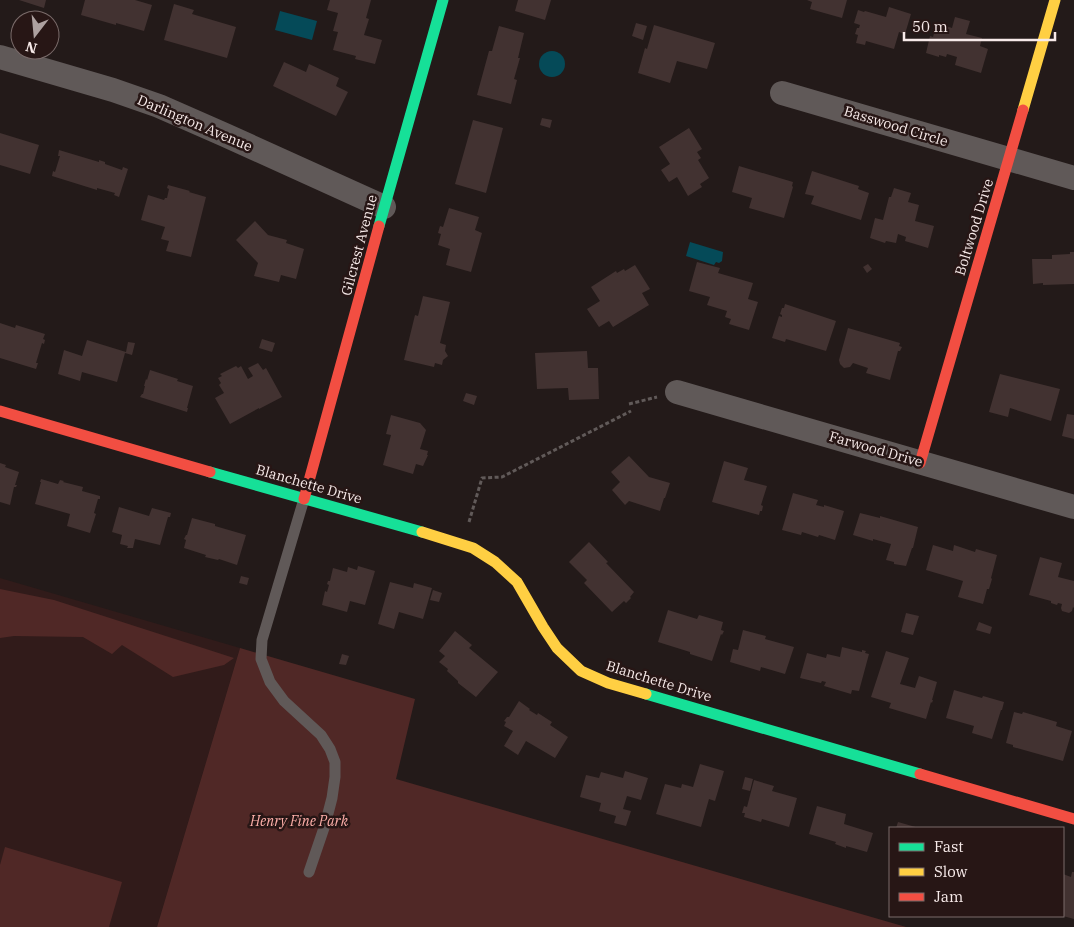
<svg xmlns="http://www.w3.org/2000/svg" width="1074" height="927" viewBox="0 0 1074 927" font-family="'IBM Plex Serif',serif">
<rect width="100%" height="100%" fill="#231a19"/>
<path fill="#311b1a" d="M0,578L240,648L157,927H0Z"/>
<g fill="#502826">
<path d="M0,589L54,600L234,658L224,665L173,677L122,645L112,654L83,637L14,636L0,638Z"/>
<path d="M240,648L415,699L396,779L906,927H157Z"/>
<path d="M5,847L122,882L109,927H0V865Z"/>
</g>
<g fill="#054a58">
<path d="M280,11L317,21L312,40L275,30Z"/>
<circle cx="552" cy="64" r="13"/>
<path d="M690,242L723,252L722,261L719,263L716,262L714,265L686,256Z"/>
</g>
<g fill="#423231">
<path d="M19,0H46L44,8Z"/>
<path d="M85,0H135L152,5L144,31L116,23V25L81,15Z"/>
<path d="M330,0H371L366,18L369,19L364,35L382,40L375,64L355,59L356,56L333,50L338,32L333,31L338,13L327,10Z"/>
<path d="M518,0H551L545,20L515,11Z"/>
<path d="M807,0H847L842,18L810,9L812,2Z"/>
<path d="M174,4L194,10L192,14L236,27L227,58L164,40Z"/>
<path d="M889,7L911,14L905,34L899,32L894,49L866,41L865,45L856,43L858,35L855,34L857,28H859L860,25L854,23L858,10L864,12L865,11L886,17Z"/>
<path d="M955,17L970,21L966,34L982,38L980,46L988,49L981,73L955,65L957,57L947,54L946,57L939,55V57L926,53L930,36L933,37L937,23L952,28Z"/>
<path d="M636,23L647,26L643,40L632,36Z"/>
<path d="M654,25L715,43L707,69L677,61L670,83L638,73L645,48L647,49Z"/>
<path d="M499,26L524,33L518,58H520L514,79L517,80L511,104L477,95L489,51H492Z"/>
<path d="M284,62L306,72L309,64L339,78L336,86L348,92L336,116L273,86Z"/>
<path d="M542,118L552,120L550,128L540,125Z"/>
<path d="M473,120L503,128L486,193L455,184Z"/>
<path d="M689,128L702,149L697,152L701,158L698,160L709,178L700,184L702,187L688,196L677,177L669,182L661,170L670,164L659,147Z"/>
<path d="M0,133L39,145L30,174L0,165Z"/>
<path d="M59,150L99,162V160L105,162V164L122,170L123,167L128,169L119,197L114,195L115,193L97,188V190L52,176L53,171L55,172L60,156H58Z"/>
<path d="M739,166L793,182L792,186L793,187L784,218L749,208L752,198L732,192Z"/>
<path d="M812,171L859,186L858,189L869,193L861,220L811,204L814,196L805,194Z"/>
<path d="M168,185L190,191L189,192L206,197L191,257L166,251L169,241L161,239L165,227L141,220L148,195L164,200L165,198H167L169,189L167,188Z"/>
<path d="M894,188L911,193L908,202L919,205L915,221L934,226L928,248L905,241L906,237L898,234L896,243L886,241L885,243L870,238L875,218L883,220L889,197H891Z"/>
<path d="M449,208L479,217L475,230L482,233L471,272L446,265L450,249L438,245L441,234L438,233L440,226L443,227Z"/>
<path d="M255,221L268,235L287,240L286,243L304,249L296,279L281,275L279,282L254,276L258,263L236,240Z"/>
<path d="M1070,252H1074V284L1043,285V283L1033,284L1032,259H1052V255L1070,254Z"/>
<path d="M697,262L720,268L718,273L753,283L748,299L758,302L749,330L729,324L731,319L725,317L727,311L707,305L710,297L689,291Z"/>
<path d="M868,264L872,269L867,273L863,267Z"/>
<path d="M635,265L650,289L642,293L649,305L613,327L609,321L599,327L587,309L600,301L591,287L616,271L617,273L624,269L625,271Z"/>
<path d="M423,296L450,302L440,343L446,345L445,351L448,356L443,360L442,365L435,363L434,367L404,360L415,315L418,316Z"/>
<path d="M785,304L836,321L826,351L786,339L785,342L772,338L779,316L782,317V315L780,314L782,308H784Z"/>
<path d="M0,323L15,328L16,325L45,334L43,339L45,340L44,344L42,343L36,363H38L36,369L0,358Z"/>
<path d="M848,328L900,343L899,346L902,347L900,351H898L890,380L866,373L868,368L853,363L850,367L844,368L840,364L839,360Z"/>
<path d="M262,339L275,343L272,352L259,348Z"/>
<path d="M87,340L126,352L128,342L135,343L132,355L125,353L117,382L82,372L80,381L58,374L64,350L82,356Z"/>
<path d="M587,351L588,368H598L599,399L569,400L568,388L537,389L535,353Z"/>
<path d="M258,363L263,370L266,368L282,397L259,409V408L230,424L215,398L224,393L219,385L221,383L218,378L222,376L220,374L236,366L238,368L241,366L248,379L253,376L248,368Z"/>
<path d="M150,370L178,379L177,381L193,386L187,408H188L187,412L140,397L142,394H143L145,386H144L146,379L147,380Z"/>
<path d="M1000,374L1060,389L1051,421L1010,408L1008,417L989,412Z"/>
<path d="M466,393L477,396L474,405L463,401Z"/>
<path d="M1067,414L1074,415V439L1062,436Z"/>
<path d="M391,415L420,423L426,430L420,449L428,451L427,455H428L423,466L416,464L413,474L383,465L391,435L386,434Z"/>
<path d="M629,456L649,477L670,483L665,498H664L660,511L629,501L625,505L612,490L620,482L611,472Z"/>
<path d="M724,461L748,468L744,480L767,486L761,505L763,506L762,511H760L759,515L712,502Z"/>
<path d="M0,463L6,465L5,467L19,472L15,485H17L16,487H14L10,505L0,502Z"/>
<path d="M41,479L58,484L60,480L64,481L63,482L83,487L82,491L100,496V499H98L94,513L96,514L90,533L67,526L70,514L35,504L41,482H40Z"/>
<path d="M793,493L818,500L816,505L824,507V505L844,511L835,540L819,535L818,537L802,532L801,535L782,530Z"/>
<path d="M119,507L149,516L152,508L171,513L170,517H168L160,545L135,539L133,548H127L128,546L120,544L122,535L112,532Z"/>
<path d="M860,513L880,518V516L918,527L913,548H912L906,566L894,564V562L886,560L891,544L873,539V541L853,535Z"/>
<path d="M192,518L215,524V526L246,535L237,565L219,559L218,560L205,557L206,555L184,548L186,540L184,539L186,535H187Z"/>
<path d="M589,542L608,562L606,563L634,592L630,597L631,598L626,603L624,601L612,612L584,583L587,580L569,562Z"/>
<path d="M933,545L953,551L954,545L975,552L976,549L997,555L991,578L992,579L989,589H987L983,604L958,597L963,581L926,570Z"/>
<path d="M1040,557L1062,563L1058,577L1074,581V608L1073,607L1072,611L1069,613L1062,611L1061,608L1062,604L1058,603L1057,605L1051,603V601L1029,595Z"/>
<path d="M358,566L375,571L365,605L350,601L347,612L322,605L325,591L327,592L329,585L327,584L328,581H330L333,568L347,572L348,567L357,570Z"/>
<path d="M241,576L249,578L247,585L239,583Z"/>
<path d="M390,582L413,588L414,583L432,588L423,619L399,612L394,629L378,624Z"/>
<path d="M433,590L442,593L439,602L430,600Z"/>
<path d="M668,610L697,619L699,615L723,622L721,630L724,631L722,635L721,634L712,661L690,654V652L658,642Z"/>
<path d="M906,613L919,616L913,635L901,632Z"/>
<path d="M979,622L992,627L990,634L976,630Z"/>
<path d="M743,630L766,636L765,639L794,647L785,674L761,667L760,671L730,662L733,649L738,650Z"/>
<path d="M455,631L472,645L469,648L498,672L476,697L458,683V681L447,671L448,669L439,662L445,656L439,651Z"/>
<path d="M842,647L862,652V650L866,651L865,653L869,654L859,691L852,690L851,694L824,686L826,682L822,681L821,683L800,678L807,653L826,658L827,654L840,657Z"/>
<path d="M886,651L909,658L900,684L915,688L919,676L937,682L932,700H933L932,703L931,702L926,719L889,708L891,703L871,697Z"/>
<path d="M342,654L349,656L346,665L339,664Z"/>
<path d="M954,690L982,698L983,696L1004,702L1002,710H1001L992,739L972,733L974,726L946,718Z"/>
<path d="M519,701L530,709L529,710L537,715L538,713L552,722L550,725L568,737L555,758L526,741L518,755L504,746L513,731L504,726L506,722L504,721L507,717H509Z"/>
<path d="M1014,712L1022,714L1023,712L1057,722L1056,726L1072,731L1063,761L1013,747V745L1006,743Z"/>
<path d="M700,764L724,771L715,801L709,799L701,827L656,814L665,784L681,788L682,784L693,787Z"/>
<path d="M625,771L648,778L641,800L627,796L623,809L631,811L626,826L614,823L616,816L599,811L601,803L580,797L586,775L599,778L601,772L623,778Z"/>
<path d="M745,777L753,779L750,791L742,789Z"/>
<path d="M754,780L774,786L772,791L797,798L789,827L762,819L761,822L744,817L745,813H742L744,806L747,807Z"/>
<path d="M817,806L846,814L844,824L873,833L867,852L846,846V848L835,844L836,842L809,834Z"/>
<path d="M898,822L919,828H896Z"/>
<path d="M1072,872H1074V919L1063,916L1064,906L1063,905V874L1071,877Z"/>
</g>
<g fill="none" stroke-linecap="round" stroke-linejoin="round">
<g stroke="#615a59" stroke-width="3" stroke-dasharray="4 2.5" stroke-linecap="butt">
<path d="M629,404L657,397"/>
<path d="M469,522L482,478L502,477L631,411"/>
</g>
<path stroke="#605958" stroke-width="11" d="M304,499L262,640L261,659L270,682L284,701L321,735L330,749L335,762V777L332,798L325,825L309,872"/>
<g stroke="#605958" stroke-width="24">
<path d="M0,57L113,90L159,106L225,135L384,207"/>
<path d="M782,93L1074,178"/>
<path d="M677,392L1074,507"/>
</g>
<g stroke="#16e098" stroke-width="11">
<path d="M379,226L443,0"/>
<path d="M210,472L422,532"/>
<path d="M646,694L920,774"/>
</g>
<g stroke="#ffcf43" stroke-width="11">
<path d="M1023,110L1055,0"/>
<path d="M422,532L473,548L495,562L517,582L543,627L557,648L581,671L608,683L646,694"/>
</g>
<g stroke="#f24e42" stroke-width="11">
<path d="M0,411L210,472"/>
<path d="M920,463L1023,110"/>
<path d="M304,499L379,226"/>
<path d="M920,774L1074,819"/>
</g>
</g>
<g text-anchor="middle" stroke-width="5" stroke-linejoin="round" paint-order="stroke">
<g font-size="14" fill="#f7eae9" stroke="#271615">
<text transform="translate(195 123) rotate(23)" y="5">Darlington Avenue</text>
<text transform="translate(896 126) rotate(17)" y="5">Basswood Circle</text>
<text transform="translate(974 227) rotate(-73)" y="5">Boltwood Drive</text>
<text transform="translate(359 245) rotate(-75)" y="5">Gilcrest Avenue</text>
<text transform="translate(876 449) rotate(16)" y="5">Farwood Drive</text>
<text transform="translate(309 484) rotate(16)" y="5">Blanchette Drive</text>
<text transform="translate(659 681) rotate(17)" y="5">Blanchette Drive</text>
</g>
<g font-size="14" font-style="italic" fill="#fcaea8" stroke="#271615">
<text x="299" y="826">Henry Fine Park</text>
</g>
</g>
<rect x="889" y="827" width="175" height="90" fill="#271615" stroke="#7a6b6a"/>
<rect x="899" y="843" width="25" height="8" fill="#16e098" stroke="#7a6b6a"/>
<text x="934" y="852" font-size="15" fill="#f7eae9">Fast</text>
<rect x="899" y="868" width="25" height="8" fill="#ffcf43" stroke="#7a6b6a"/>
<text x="934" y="877" font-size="15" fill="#f7eae9">Slow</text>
<rect x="899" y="893" width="25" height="8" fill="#f24e42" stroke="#7a6b6a"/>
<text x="934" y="902" font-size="15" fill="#f7eae9">Jam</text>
<g transform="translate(35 35) rotate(196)"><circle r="24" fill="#271615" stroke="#7a6b6a"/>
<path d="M0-4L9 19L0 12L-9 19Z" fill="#ada1a0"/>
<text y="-8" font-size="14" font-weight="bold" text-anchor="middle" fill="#f7eae9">N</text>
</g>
<path d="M904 32v8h151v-8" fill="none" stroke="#f7eae9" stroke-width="2.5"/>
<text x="912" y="32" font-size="15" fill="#f7eae9" stroke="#271615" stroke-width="4" paint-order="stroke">50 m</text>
</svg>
